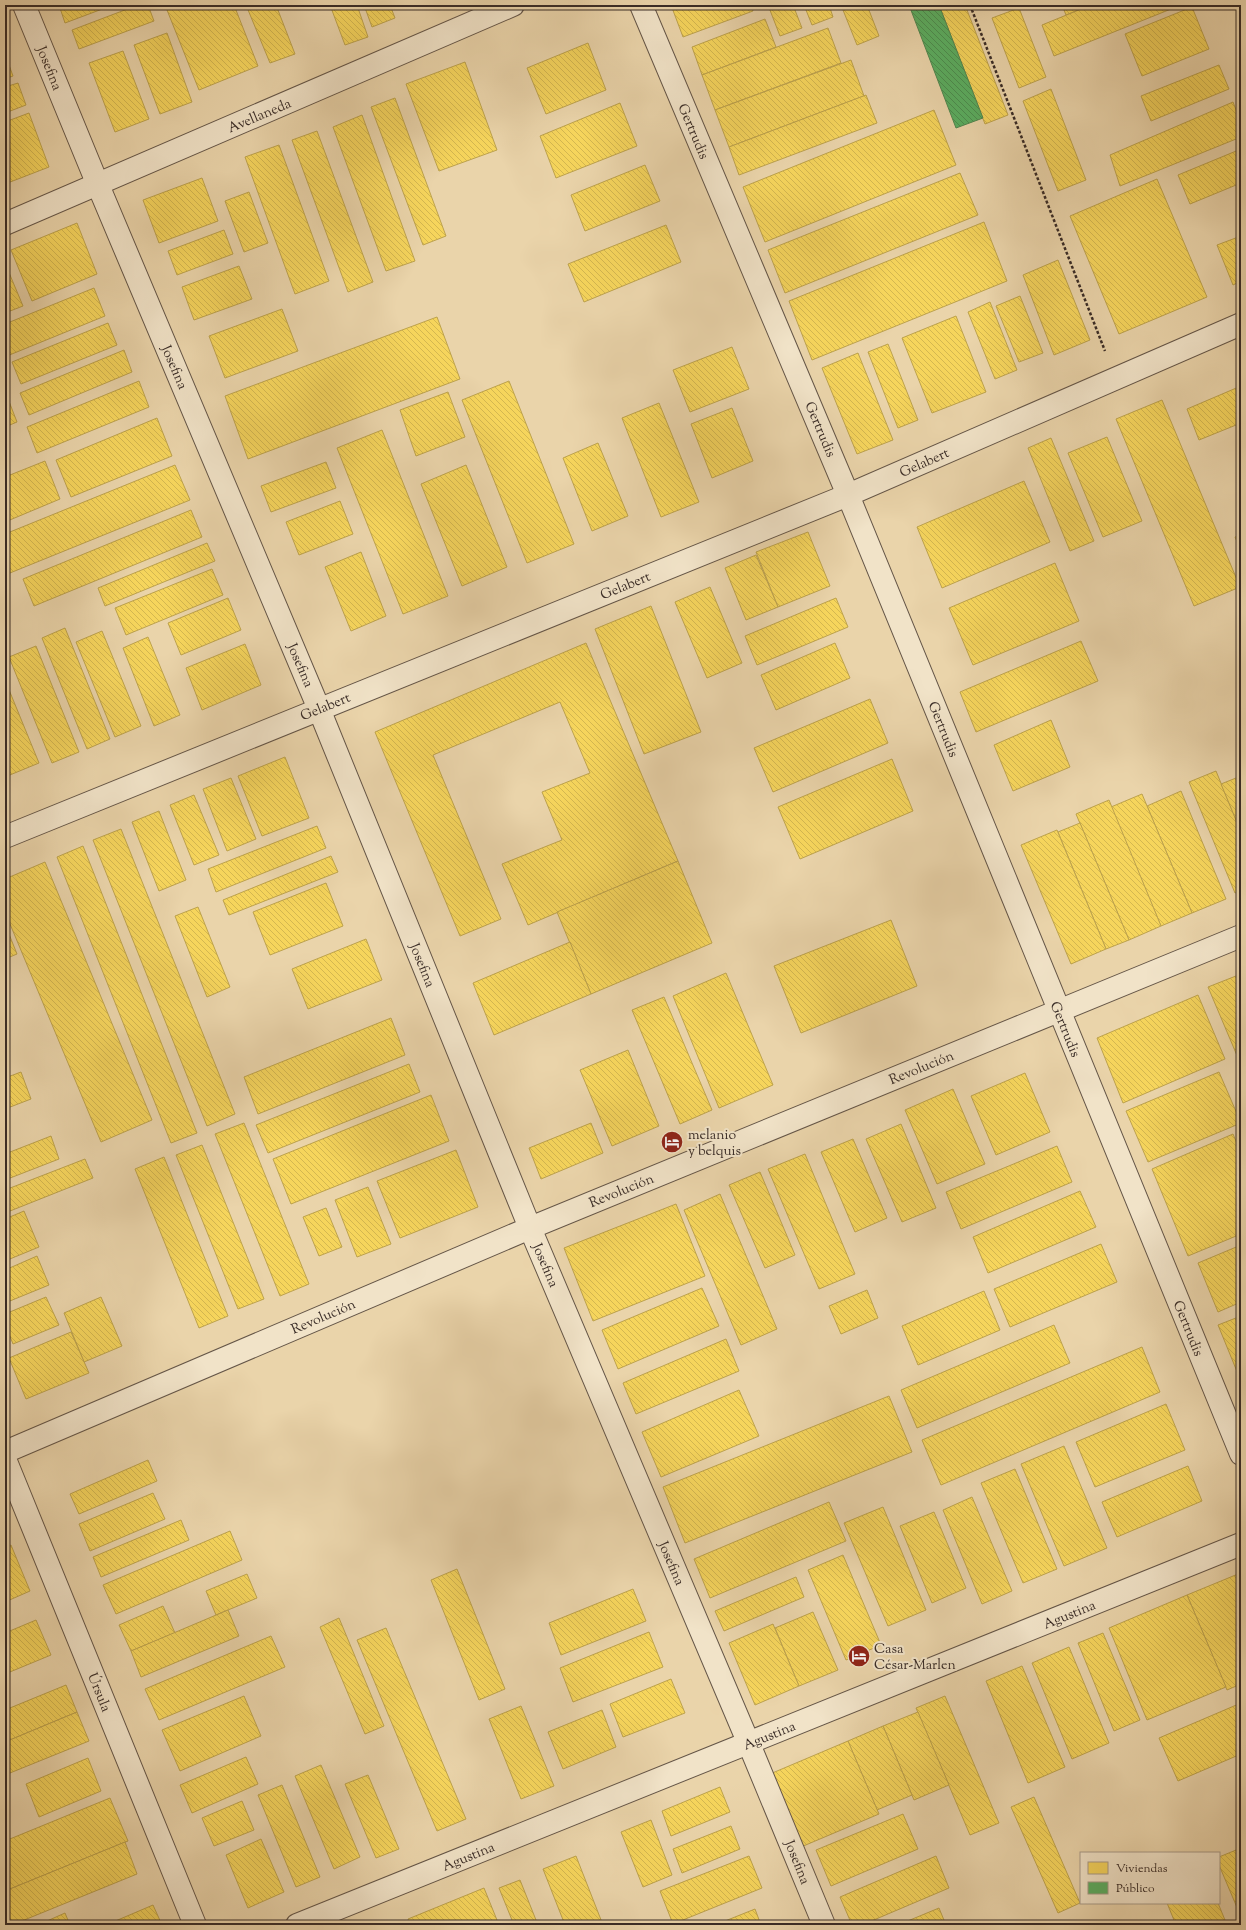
<svg xmlns="http://www.w3.org/2000/svg" width="1246" height="1930" viewBox="0 0 1246 1930" font-family="'Sorts Mill Goudy',serif">
<defs>
<pattern id="homes-back-hatch" width="6" height="6" patternUnits="userSpaceOnUse"><rect width="6" height="6" fill="#f6d55c"/><path d="M-1 5l2 2M0 0l6 6M5-1l2 2" fill="none" stroke="#d4b750"/></pattern>
<pattern id="public-back-hatch" width="6" height="6" patternUnits="userSpaceOnUse"><rect width="6" height="6" fill="#5aae61"/><path d="M-1 5l2 2M0 0l6 6M5-1l2 2" fill="none" stroke="#4b8e50"/></pattern>
</defs>
<rect width="100%" height="100%" fill="#ead4aa"/>
<filter id="stains"><feTurbulence type="fractalNoise" baseFrequency=".005" numOctaves="4"/><feColorMatrix values="0 0 0 0 .2 0 0 0 0 .09 0 0 0 0 .02 0 0 0 .5 -.17"/></filter>
<radialGradient id="worn" r=".72"><stop offset=".6" stop-color="#630" stop-opacity="0"/><stop offset="1" stop-color="#630" stop-opacity=".3"/></radialGradient>
<g fill="url(#homes-back-hatch)" stroke="#bda24c">
<path d="M59,5H113L65,23Z"/>
<path d="M138,5H148L154,21L79,49L72,30Z"/>
<path d="M165,5H234L258,66L199,90Z"/>
<path d="M246,5H276L295,54L270,63Z"/>
<path d="M330,5H357L368,37L345,45Z"/>
<path d="M364,5H390L395,18L372,27Z"/>
<path d="M671,5H751L753,11L683,37Z"/>
<path d="M768,5H793L802,28L780,36Z"/>
<path d="M804,5H829L833,17L812,25Z"/>
<path d="M841,5H867L879,36L857,45Z"/>
<path d="M939,5H965L1008,115L985,124Z"/>
<path d="M1062,5H1091L1066,15Z"/>
<path d="M1091,5H1181L1054,56L1042,25Z"/>
<path d="M1192,7L1209,49L1142,76L1125,34Z"/>
<path d="M1019,8L1046,77L1019,88L992,18Z"/>
<path d="M765,19L776,47L702,75L692,47Z"/>
<path d="M828,28L841,63L715,110L702,75Z"/>
<path d="M167,33L192,102L160,114L134,45Z"/>
<path d="M588,43L606,90L546,114L527,68Z"/>
<path d="M123,51L149,119L115,132L89,63Z"/>
<path d="M5,54L13,76L5,79Z"/>
<path d="M851,60L864,96L729,147L715,110Z"/>
<path d="M465,62L497,150L439,171L406,84Z"/>
<path d="M1219,65L1229,89L1151,121L1141,96Z"/>
<path d="M18,83L26,105L5,113V87Z"/>
<path d="M1051,89L1086,180L1058,191L1023,101Z"/>
<path d="M866,95L877,123L739,175L729,147Z"/>
<path d="M395,98L446,236L423,245L371,107Z"/>
<path d="M1233,102L1241,123V137L1120,186L1110,155Z"/>
<path d="M620,103L637,146L556,178L540,136Z"/>
<path d="M934,110L956,165L765,242L743,187Z"/>
<path d="M29,113L49,167L5,184V122Z"/>
<path d="M362,115L415,261L386,271L333,127Z"/>
<path d="M317,131L373,282L348,292L292,140Z"/>
<path d="M279,145L329,281L295,294L245,157Z"/>
<path d="M1241,149V183L1190,204L1178,175Z"/>
<path d="M645,165L660,201L585,231L571,195Z"/>
<path d="M960,173L978,215L785,293L768,250Z"/>
<path d="M202,178L218,221L159,243L143,200Z"/>
<path d="M1157,179L1207,297L1119,334L1070,216Z"/>
<path d="M249,192L268,243L244,252L225,201Z"/>
<path d="M984,222L1007,281L812,360L789,301Z"/>
<path d="M77,223L97,274L32,301L11,250Z"/>
<path d="M666,225L681,262L584,302L568,264Z"/>
<path d="M224,230L233,254L177,275L168,251Z"/>
<path d="M1241,236V281L1233,285L1217,245Z"/>
<path d="M1058,260L1090,340L1054,355L1023,275Z"/>
<path d="M5,263L23,306L5,313Z"/>
<path d="M239,266L252,299L194,320L182,287Z"/>
<path d="M94,288L105,316L7,356L5,351V324Z"/>
<path d="M1020,296L1043,353L1019,362L996,306Z"/>
<path d="M990,302L1017,370L995,379L968,312Z"/>
<path d="M282,309L298,351L225,378L209,336Z"/>
<path d="M956,316L986,392L932,413L902,338Z"/>
<path d="M437,317L460,379L248,459L225,396Z"/>
<path d="M108,323L117,345L21,384L12,362Z"/>
<path d="M888,344L918,420L898,428L868,352Z"/>
<path d="M732,347L749,389L690,412L673,370Z"/>
<path d="M124,350L132,372L29,415L20,393Z"/>
<path d="M858,353L893,440L857,454L822,368Z"/>
<path d="M139,381L149,407L37,453L27,427Z"/>
<path d="M509,381L574,544L527,563L462,400Z"/>
<path d="M1241,386V423L1199,440L1187,409Z"/>
<path d="M5,391L17,422L5,427Z"/>
<path d="M448,392L465,437L416,456L400,410Z"/>
<path d="M1162,400L1240,587L1194,606L1116,419Z"/>
<path d="M659,403L699,502L661,517L622,418Z"/>
<path d="M732,408L753,461L712,478L691,424Z"/>
<path d="M157,418L172,456L71,497L56,460Z"/>
<path d="M382,430L448,596L403,614L337,448Z"/>
<path d="M1107,437L1142,521L1103,537L1068,453Z"/>
<path d="M1051,438L1094,541L1070,551L1028,448Z"/>
<path d="M598,443L628,516L592,531L563,458Z"/>
<path d="M45,461L60,499L5,522V477Z"/>
<path d="M326,462L336,488L271,512L261,486Z"/>
<path d="M175,465L190,500L5,575V534Z"/>
<path d="M466,465L507,567L462,586L421,484Z"/>
<path d="M1024,481L1050,542L942,588L917,527Z"/>
<path d="M340,501L353,534L299,555L286,522Z"/>
<path d="M191,510L202,537L34,606L23,579Z"/>
<path d="M808,532L830,586L778,607L756,552Z"/>
<path d="M1241,535V551L1235,537Z"/>
<path d="M207,543L215,561L105,606L98,588Z"/>
<path d="M361,552L386,616L351,631L325,567Z"/>
<path d="M756,555L778,607L746,620L725,568Z"/>
<path d="M1055,563L1079,621L973,665L949,608Z"/>
<path d="M212,569L223,595L126,635L115,608Z"/>
<path d="M710,587L742,663L707,678L675,602Z"/>
<path d="M228,598L241,630L181,655L168,623Z"/>
<path d="M836,598L848,627L757,665L745,636Z"/>
<path d="M651,606L701,732L644,754L595,629Z"/>
<path d="M65,628L110,739L87,749L42,638Z"/>
<path d="M102,631L141,726L115,737L76,642Z"/>
<path d="M148,637L180,715L154,726L123,648Z"/>
<path d="M1081,641L1098,681L976,732L960,692Z"/>
<path d="M586,643L678,861L528,925L502,864L562,840L542,792L590,773L560,702L433,755L501,919L460,936L375,732Z"/>
<path d="M835,643L850,678L776,710L761,675Z"/>
<path d="M245,644L261,685L202,710L186,668Z"/>
<path d="M36,646L79,752L52,763L9,657Z"/>
<path d="M5,680L39,763L5,777Z"/>
<path d="M870,699L888,743L773,792L754,748Z"/>
<path d="M1051,720L1070,767L1013,791L994,745Z"/>
<path d="M285,757L309,818L262,836L238,776Z"/>
<path d="M892,759L913,811L800,859L778,807Z"/>
<path d="M1216,771L1241,832V891L1235,893L1189,782Z"/>
<path d="M1241,776V832L1221,784Z"/>
<path d="M231,778L256,839L227,851L203,789Z"/>
<path d="M1181,791L1226,899L1192,913L1147,806Z"/>
<path d="M1142,794L1192,913L1161,926L1111,807Z"/>
<path d="M194,795L219,855L194,865L170,805Z"/>
<path d="M1109,800L1161,926L1129,940L1076,814Z"/>
<path d="M159,811L186,880L159,891L132,822Z"/>
<path d="M1080,823L1129,940L1106,949L1058,832Z"/>
<path d="M317,826L326,848L216,892L208,869Z"/>
<path d="M121,829L235,1114L207,1126L93,840Z"/>
<path d="M1057,830L1106,949L1071,964L1021,845Z"/>
<path d="M83,846L197,1133L171,1143L57,857Z"/>
<path d="M331,856L338,872L229,915L223,900Z"/>
<path d="M678,861L712,943L591,994L557,912Z"/>
<path d="M45,862L152,1120L101,1142L5,912V879Z"/>
<path d="M326,883L343,926L270,955L253,912Z"/>
<path d="M198,907L230,987L207,997L175,916Z"/>
<path d="M891,920L917,986L801,1033L774,966Z"/>
<path d="M5,924L17,954L5,959Z"/>
<path d="M366,939L382,980L308,1009L292,969Z"/>
<path d="M570,942L591,994L494,1035L473,983Z"/>
<path d="M726,973L773,1085L719,1108L673,996Z"/>
<path d="M1241,974V1065L1208,987Z"/>
<path d="M1198,995L1225,1059L1123,1103L1097,1038Z"/>
<path d="M664,997L712,1110L680,1124L632,1010Z"/>
<path d="M391,1018L405,1055L258,1114L244,1077Z"/>
<path d="M628,1050L659,1126L612,1146L580,1070Z"/>
<path d="M409,1064L420,1092L268,1153L256,1125Z"/>
<path d="M21,1072L31,1099L5,1109V1078Z"/>
<path d="M1219,1072L1241,1123L1148,1162L1126,1111Z"/>
<path d="M1025,1073L1050,1132L996,1155L971,1096Z"/>
<path d="M953,1089L985,1164L937,1184L905,1110Z"/>
<path d="M431,1095L449,1141L291,1204L273,1159Z"/>
<path d="M244,1123L309,1284L280,1296L215,1134Z"/>
<path d="M591,1123L603,1153L541,1179L529,1148Z"/>
<path d="M901,1124L936,1208L902,1222L866,1139Z"/>
<path d="M1233,1134L1241,1153V1234L1188,1256L1152,1169Z"/>
<path d="M51,1136L59,1159L5,1180V1154Z"/>
<path d="M853,1139L887,1218L855,1232L821,1152Z"/>
<path d="M202,1145L264,1299L238,1309L176,1155Z"/>
<path d="M1057,1146L1072,1182L961,1229L946,1192Z"/>
<path d="M456,1150L478,1207L400,1238L377,1181Z"/>
<path d="M805,1154L855,1274L819,1289L768,1169Z"/>
<path d="M164,1157L228,1316L199,1328L135,1169Z"/>
<path d="M85,1159L93,1178L5,1213V1190Z"/>
<path d="M760,1172L795,1255L765,1268L729,1185Z"/>
<path d="M368,1187L391,1244L357,1257L335,1200Z"/>
<path d="M1080,1191L1096,1227L988,1273L973,1237Z"/>
<path d="M720,1194L777,1329L741,1345L684,1210Z"/>
<path d="M676,1204L705,1276L593,1321L564,1248Z"/>
<path d="M326,1208L342,1247L319,1256L303,1217Z"/>
<path d="M24,1211L39,1247L5,1261V1219Z"/>
<path d="M1101,1244L1117,1282L1010,1327L994,1289Z"/>
<path d="M1241,1245V1302L1218,1312L1198,1263Z"/>
<path d="M37,1256L49,1285L5,1303V1270Z"/>
<path d="M702,1288L719,1326L618,1369L602,1330Z"/>
<path d="M867,1290L878,1318L841,1334L829,1306Z"/>
<path d="M984,1291L1000,1330L918,1365L902,1326Z"/>
<path d="M46,1297L59,1325L13,1344L5,1324V1314Z"/>
<path d="M101,1297L122,1346L84,1362L64,1313Z"/>
<path d="M1241,1316V1373L1238,1374L1218,1325Z"/>
<path d="M1054,1325L1070,1363L917,1428L901,1390Z"/>
<path d="M71,1332L89,1373L26,1399L9,1358Z"/>
<path d="M726,1339L739,1371L636,1414L623,1383Z"/>
<path d="M1142,1347L1160,1392L941,1485L922,1440Z"/>
<path d="M739,1390L759,1436L661,1477L642,1432Z"/>
<path d="M889,1396L912,1452L685,1543L663,1487Z"/>
<path d="M1166,1404L1185,1450L1095,1487L1076,1442Z"/>
<path d="M1064,1446L1107,1548L1064,1566L1021,1464Z"/>
<path d="M148,1460L157,1481L79,1514L70,1494Z"/>
<path d="M1188,1466L1202,1501L1117,1537L1102,1502Z"/>
<path d="M1015,1469L1057,1569L1023,1583L981,1483Z"/>
<path d="M153,1493L165,1519L90,1551L79,1524Z"/>
<path d="M972,1497L1012,1591L982,1604L943,1510Z"/>
<path d="M829,1502L846,1541L710,1598L694,1559Z"/>
<path d="M883,1507L926,1610L888,1626L844,1523Z"/>
<path d="M934,1512L966,1588L932,1603L900,1526Z"/>
<path d="M181,1520L189,1540L101,1577L93,1557Z"/>
<path d="M230,1531L242,1560L116,1614L103,1585Z"/>
<path d="M11,1545L30,1591L5,1602V1548Z"/>
<path d="M843,1555L881,1645L846,1660L808,1570Z"/>
<path d="M457,1569L505,1689L479,1700L431,1580Z"/>
<path d="M247,1574L257,1598L216,1615L206,1591Z"/>
<path d="M1238,1574L1241,1581V1684L1227,1690L1187,1595Z"/>
<path d="M796,1577L804,1597L724,1631L715,1611Z"/>
<path d="M633,1589L646,1621L561,1655L549,1623Z"/>
<path d="M1187,1595L1226,1687L1147,1720L1109,1628Z"/>
<path d="M163,1606L175,1633L131,1651L119,1625Z"/>
<path d="M228,1610L239,1636L141,1677L131,1651Z"/>
<path d="M813,1612L838,1670L799,1686L775,1628Z"/>
<path d="M339,1618L384,1726L365,1734L320,1627Z"/>
<path d="M36,1620L51,1655L5,1674V1633Z"/>
<path d="M773,1624L799,1686L755,1705L729,1643Z"/>
<path d="M386,1628L466,1819L437,1831L357,1640Z"/>
<path d="M649,1632L663,1667L573,1702L560,1668Z"/>
<path d="M1103,1633L1140,1720L1114,1731L1078,1643Z"/>
<path d="M271,1636L285,1667L159,1720L145,1689Z"/>
<path d="M1069,1647L1109,1743L1072,1759L1032,1663Z"/>
<path d="M1022,1666L1065,1767L1028,1783L986,1681Z"/>
<path d="M671,1679L685,1713L623,1737L610,1704Z"/>
<path d="M66,1685L77,1712L5,1742V1710Z"/>
<path d="M244,1696L261,1736L180,1771L162,1730Z"/>
<path d="M945,1696L999,1823L970,1835L916,1708Z"/>
<path d="M1241,1703V1754L1178,1781L1159,1738Z"/>
<path d="M521,1706L554,1786L521,1799L489,1719Z"/>
<path d="M602,1710L616,1747L563,1769L548,1732Z"/>
<path d="M77,1712L89,1741L5,1775V1742Z"/>
<path d="M918,1712L949,1785L914,1800L883,1726Z"/>
<path d="M883,1726L912,1795L877,1810L848,1741Z"/>
<path d="M848,1741L879,1814L801,1847L770,1774Z"/>
<path d="M246,1757L258,1784L192,1813L180,1785Z"/>
<path d="M88,1758L101,1791L39,1817L26,1784Z"/>
<path d="M321,1765L360,1857L334,1869L295,1776Z"/>
<path d="M368,1775L399,1849L376,1858L345,1784Z"/>
<path d="M282,1785L320,1877L296,1887L258,1795Z"/>
<path d="M720,1787L730,1812L671,1836L662,1811Z"/>
<path d="M1034,1797L1080,1903L1058,1913L1011,1807Z"/>
<path d="M110,1798L128,1841L5,1891V1841Z"/>
<path d="M242,1801L254,1830L214,1846L202,1818Z"/>
<path d="M903,1814L918,1849L831,1886L816,1850Z"/>
<path d="M651,1820L672,1875L643,1887L621,1832Z"/>
<path d="M731,1826L740,1849L682,1873L673,1849Z"/>
<path d="M261,1839L284,1892L248,1908L226,1855Z"/>
<path d="M125,1842L137,1874L12,1925H5V1891Z"/>
<path d="M1241,1848V1917L1219,1865V1857Z"/>
<path d="M576,1856L603,1925H565L543,1869Z"/>
<path d="M749,1856L762,1888L673,1924L660,1891Z"/>
<path d="M936,1856L949,1888L862,1925H852L840,1897Z"/>
<path d="M520,1880L538,1925H514L499,1888Z"/>
<path d="M484,1888L499,1925H410L408,1919Z"/>
<path d="M1167,1903H1218L1227,1925H1176Z"/>
<path d="M153,1905L162,1925H106Z"/>
<path d="M939,1908L946,1925H898Z"/>
<path d="M755,1909L761,1925H715Z"/>
<path d="M65,1913L70,1925H38Z"/>
</g>
<path fill="url(#public-back-hatch)" stroke="#508750" d="M909,5H939L983,118L956,128Z"/>
<g fill="none" stroke-linecap="round" stroke-linejoin="round">
<g stroke="#655648" stroke-width="24">
<g id="minor">
<path d="M24,5L98,185L319,709L530,1228L749,1744L824,1925"/>
<path d="M641,5L848,495L1241,1454"/>
<path d="M5,224L513,5"/>
<path d="M5,837L848,495L1241,324"/>
<path d="M5,1452L530,1228L1241,936"/>
<path d="M5,1459L195,1925"/>
<path d="M297,1925L1241,1544"/>
</g>
</g>
<path stroke="#392c27" stroke-width="2.5" stroke-dasharray="3 2" stroke-linecap="butt" d="M970,5L1105,351"/>
<use href="#minor" stroke="#f1e3c8" stroke-width="22"/>
</g>
<defs>
<g id="hotel-disc" transform="scale(1.15)"><circle r="9.5" fill="#8f2418" stroke="#f1e3c8"/><path d="M-6-4.5h1.5V1H6V5H4.5V3h-9V5H-6ZM-4 0a1.8 1.8 0 1 1 3.6 0ZM.5 0V-2.5h3Q6-2.5 6 0Z" fill="#fff"/></g>
</defs>
<g fill-rule="evenodd">
<use href="#hotel-disc" x="672" y="1142"/>
<use href="#hotel-disc" x="859" y="1656"/>
</g>
<g text-anchor="middle" stroke-width="4" stroke-linejoin="round" paint-order="stroke">
<g font-size="14" fill="#392c27" stroke="#f1e3c8">
<text transform="translate(50 68) rotate(68)" y="5">Josefina</text>
<text transform="translate(259 115) rotate(-23)" y="5">Avellaneda</text>
<text transform="translate(694 131) rotate(67)" y="5">Gertrudis</text>
<text transform="translate(175 367) rotate(67)" y="5">Josefina</text>
<text transform="translate(821 429) rotate(67)" y="5">Gertrudis</text>
<text transform="translate(924 462) rotate(-24)" y="5">Gelabert</text>
<text transform="translate(625 585) rotate(-22)" y="5">Gelabert</text>
<text transform="translate(301 665) rotate(67)" y="5">Josefina</text>
<text transform="translate(325 706) rotate(-22)" y="5">Gelabert</text>
<text transform="translate(944 729) rotate(68)" y="5">Gertrudis</text>
<text transform="translate(423 965) rotate(68)" y="5">Josefina</text>
<text transform="translate(1066 1029) rotate(68)" y="5">Gertrudis</text>
<text transform="translate(921 1067) rotate(-22)" y="5">Revolución</text>
<text transform="translate(621 1190) rotate(-22)" y="5">Revolución</text>
<text transform="translate(546 1265) rotate(67)" y="5">Josefina</text>
<text transform="translate(323 1316) rotate(-23)" y="5">Revolución</text>
<text transform="translate(1189 1328) rotate(68)" y="5">Gertrudis</text>
<text transform="translate(672 1563) rotate(67)" y="5">Josefina</text>
<text transform="translate(1069 1614) rotate(-22)" y="5">Agustina</text>
<text transform="translate(100 1692) rotate(68)" y="5">Úrsula</text>
<text transform="translate(769 1735) rotate(-22)" y="5">Agustina</text>
<text transform="translate(468 1856) rotate(-22)" y="5">Agustina</text>
<text transform="translate(798 1862) rotate(68)" y="5">Josefina</text>
</g>
<g font-size="14" fill="#392c27" stroke="#f1e3c8" text-anchor="start">
<text x="688" y="1139">melanio<tspan x="688" dy="16">y belquis</tspan></text>
<text x="874" y="1653">Casa<tspan x="874" dy="16">César-Marlen</tspan></text>
</g>
</g>
<rect width="1246" height="1930" fill="none" stroke="#ead4aa" stroke-width="20"/>
<rect x="6" y="6" width="1234" height="1918" fill="none" stroke="#392c27" stroke-width="2"/>
<rect x="10" y="10" width="1226" height="1910" fill="none" stroke="#392c27"/>
<rect x="1080" y="1852" width="140" height="52" fill="#f1e3c8" stroke="#a79a88"/>
<rect x="1088" y="1862" width="20" height="12" fill="#f6d55c" stroke="#a79a88"/>
<text x="1116" y="1872" font-size="12" fill="#392c27">Viviendas</text>
<rect x="1088" y="1882" width="20" height="12" fill="#5aae61" stroke="#a79a88"/>
<text x="1116" y="1892" font-size="12" fill="#392c27">Público</text>
<rect width="100%" height="100%" filter="url(#stains)"/>
<rect width="100%" height="100%" fill="url(#worn)"/>
</svg>
